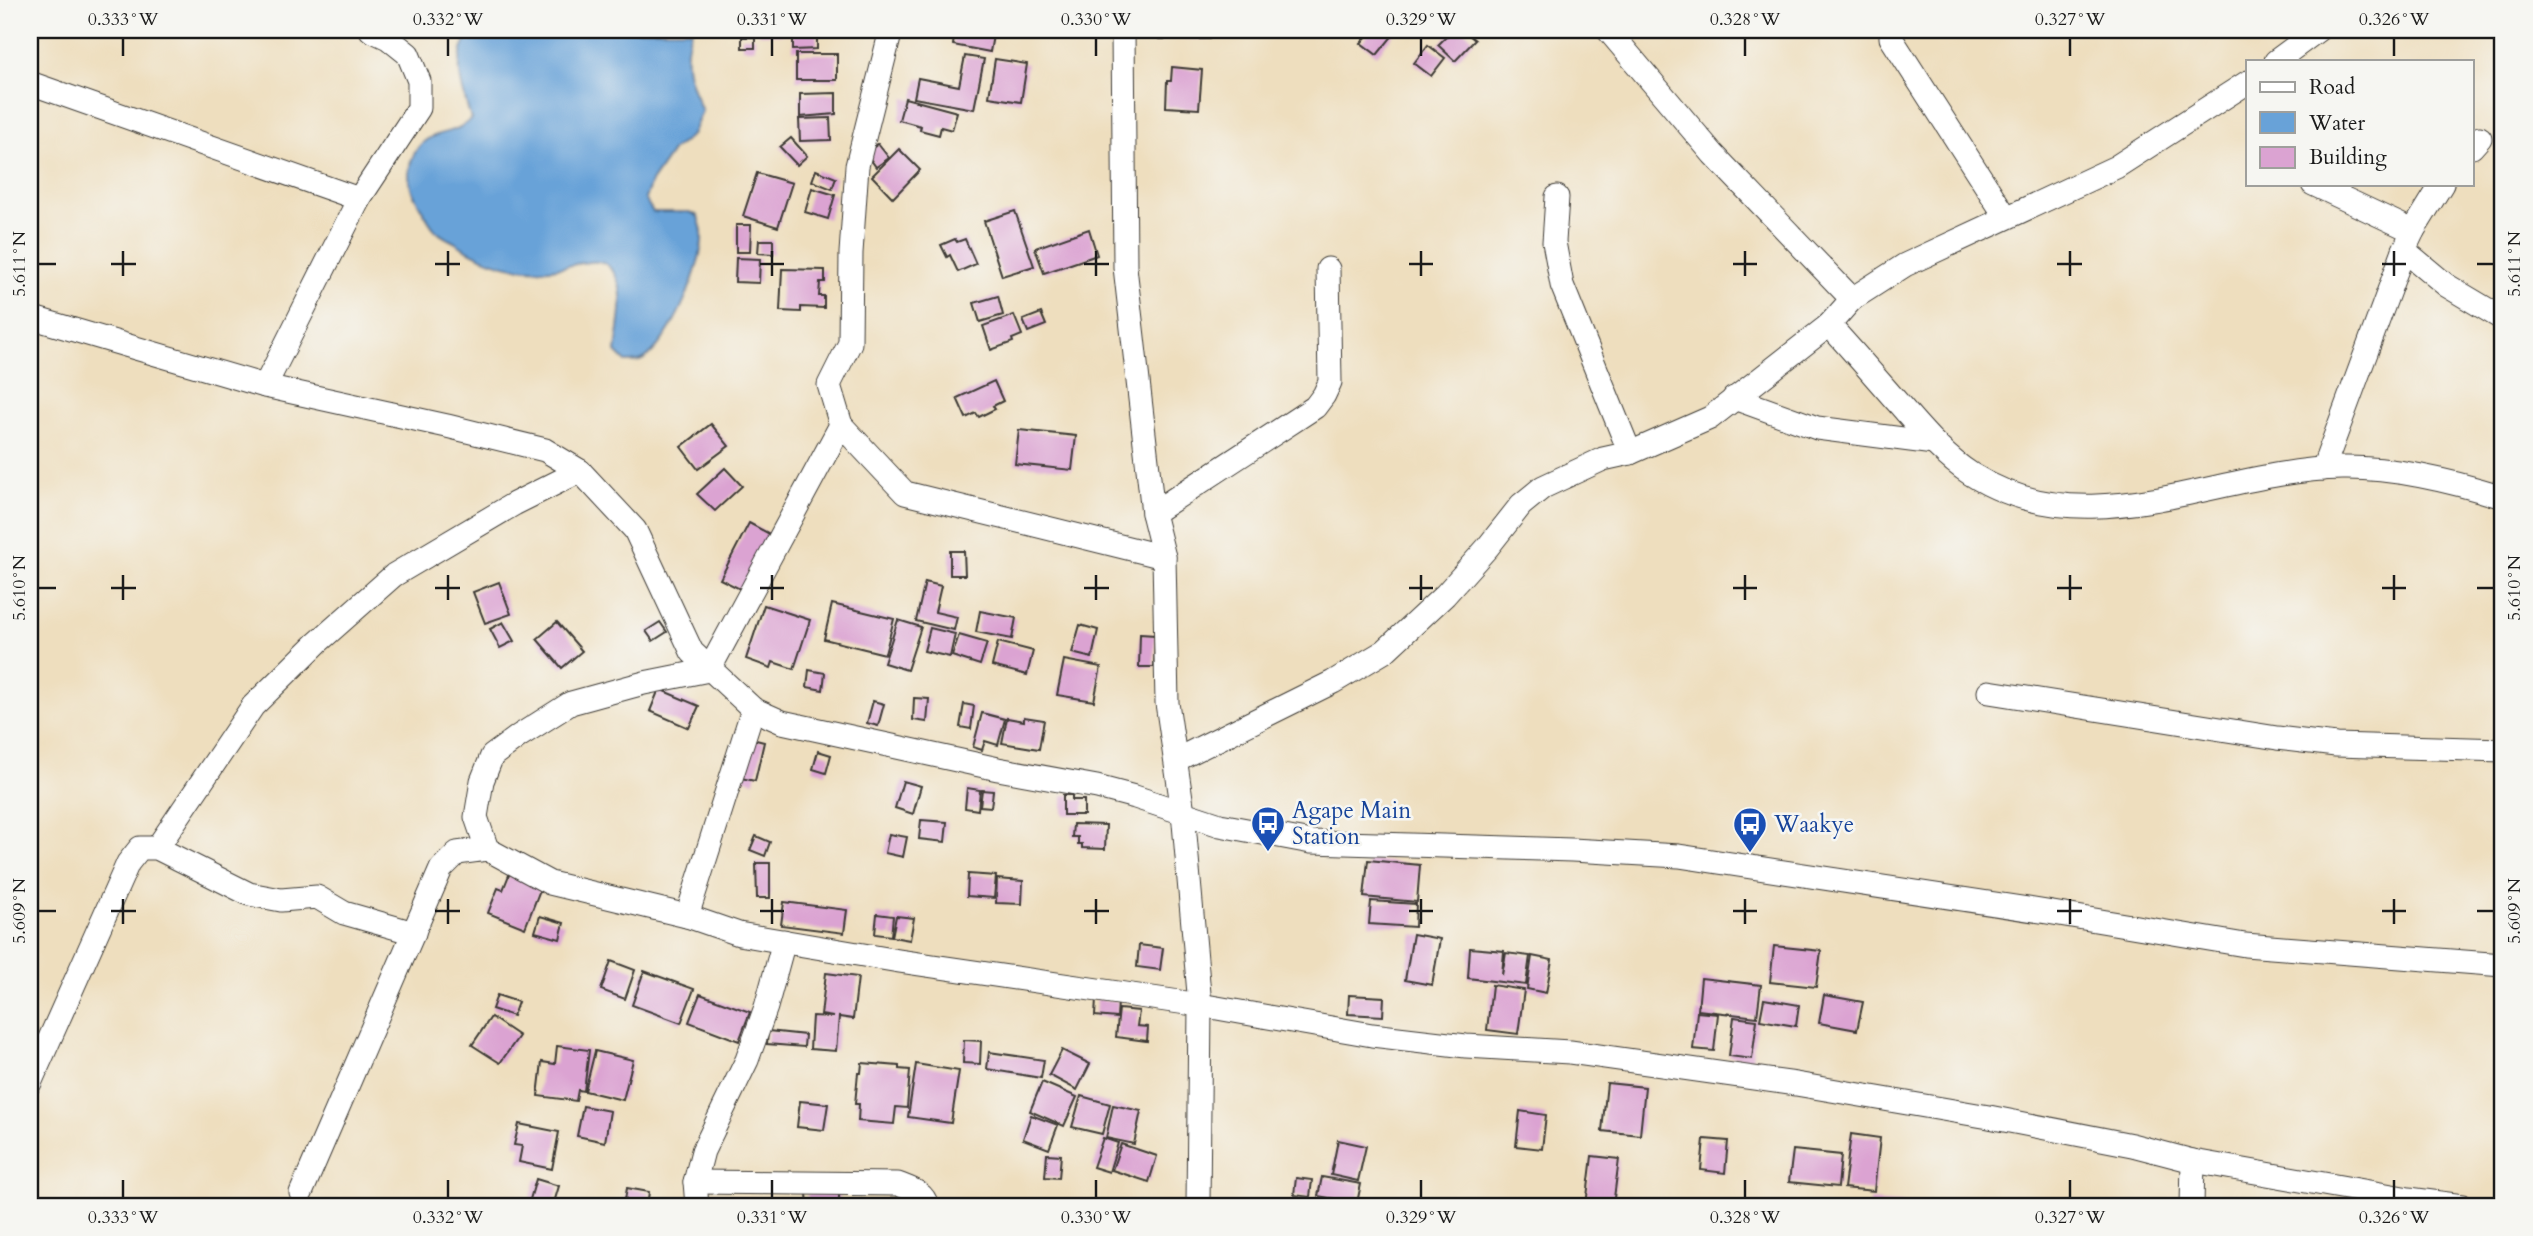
<svg xmlns="http://www.w3.org/2000/svg" width="2533" height="1236" viewBox="0 0 2533 1236" font-family="Cardo,serif">
<rect width="100%" height="100%" fill="#f6f6f2"/>
<filter id="ink" filterUnits="userSpaceOnUse"><feTurbulence type="fractalNoise" baseFrequency=".0143" numOctaves="2"/><feDisplacementMap in="SourceGraphic" scale="14" xChannelSelector="R" yChannelSelector="G"/><feConvolveMatrix kernelMatrix="1 2 1 2 8 2 1 2 1" color-interpolation-filters="sRGB"/></filter>
<filter id="wash" filterUnits="userSpaceOnUse"><feTurbulence type="fractalNoise" baseFrequency=".00686" numOctaves="4" result="noise"/><feDisplacementMap in="SourceGraphic" scale="28" xChannelSelector="R" yChannelSelector="G"/><feGaussianBlur stdDeviation="1.57" result="paint"/><feColorMatrix in="noise" values="0 0 0 0 0 0 0 0 0 0 0 0 0 0 0 0 0 1.4 0 .05"/><feComposite in="paint" operator="in"/></filter>
<g filter="url(#wash)">
<rect width="100%" height="100%" fill="#eedebe"/>
<path fill="#68a2d8" stroke="#425f7a" stroke-width="2" d="M473,30H692C680,60 690,83 702,111L692,135L673,150L651,182L645,199L653,212H690L698,216C699,222 702,227 702,233C705,262 670,346 642,360C638,362 631,362 626,362L616,352C618,326 631,285 607,265C597,256 564,268 550,269C515,272 483,261 454,242C448,239 440,235 436,231C428,222 422,209 416,199C406,182 407,165 417,149C432,128 454,137 471,119C462,89 450,57 473,30Z"/>
<g id="blocks">
<g fill="#dba3d2">
<rect x="759" y="30" width="31" height="4"/>
<path d="M793,30H817V49L793,50Z"/>
<path d="M955,30H994L990,52L953,45Z"/>
<rect x="1159" y="30" width="50" height="9"/>
<path d="M1372,30H1389L1394,34L1377,55L1361,43Z"/>
<path d="M1453,30H1463L1475,40L1455,61L1438,45Z"/>
<rect x="742" y="37" width="13" height="11"/>
<path d="M1428,45L1445,58L1431,76L1414,63Z"/>
<rect x="796" y="54" width="41" height="26"/>
<path d="M965,56L984,59L974,109L914,98L918,78L959,86Z"/>
<path d="M995,59L1027,64L1021,102L989,97Z"/>
<path d="M1172,67L1202,70L1199,109L1166,107L1167,81H1171Z"/>
<path d="M836,93V114L800,117V94Z"/>
<path d="M905,98L957,112L952,130L941,127L939,135L920,130L921,126L899,120Z"/>
<path d="M830,118L831,140L800,141L799,119Z"/>
<path d="M791,138L807,156L797,165L780,147Z"/>
<path d="M878,144L889,158L876,167L866,153Z"/>
<path d="M899,149L920,170L893,198L872,176Z"/>
<path d="M816,170L836,178L832,189L812,181Z"/>
<path d="M757,173L792,183L778,227L743,216Z"/>
<path d="M812,188L835,195L828,219L805,212Z"/>
<path d="M1015,211L1034,266L1002,276L984,221Z"/>
<path d="M736,225H751L750,252H736Z"/>
<path d="M1089,229L1097,255L1044,273L1035,248Z"/>
<path d="M955,239L957,242L965,239L976,264L958,272L950,255L947,257L941,245Z"/>
<path d="M759,240H773V254L758,253Z"/>
<path d="M736,258L760,259L759,283L735,282Z"/>
<path d="M782,269L825,270V282H820L819,296H824V308L801,307V312L780,311Z"/>
<path d="M998,296L1003,315L980,322L974,303Z"/>
<path d="M1041,313L1046,325L1028,332L1023,320Z"/>
<path d="M1014,315L1022,335L1012,339L1013,342L991,350L983,326Z"/>
<path d="M994,381L1003,401L993,406L995,409L979,417L976,413L966,418L957,398Z"/>
<path d="M711,424L729,446L698,469L681,447Z"/>
<path d="M1019,430L1076,436L1072,470L1015,464Z"/>
<path d="M725,468L742,486L715,511L697,494Z"/>
<path d="M749,523L777,538L748,593L720,579Z"/>
<path d="M950,551H964L965,575H950Z"/>
<path d="M499,582L511,614L485,623L473,592Z"/>
<path d="M925,582L941,586L935,612L957,617L954,630L916,621Z"/>
<path d="M832,604L894,619L885,654L824,639Z"/>
<path d="M764,605L810,620L794,669L773,662L771,668L746,659Z"/>
<path d="M980,611L1016,618L1012,639L976,632Z"/>
<path d="M898,620L921,627L907,670L884,663Z"/>
<path d="M503,622L514,641L500,648L490,629Z"/>
<path d="M557,622L582,651L562,668L537,639Z"/>
<path d="M660,622L667,632L653,641L646,631Z"/>
<path d="M1080,625L1098,630L1092,658L1072,653Z"/>
<path d="M930,628L955,634L950,657L924,651Z"/>
<path d="M1140,634L1155,635L1154,667H1139Z"/>
<path d="M959,635L987,643L980,665L952,656Z"/>
<path d="M998,642L1033,651L1027,675L992,666Z"/>
<path d="M1064,660L1101,667L1094,701L1057,695Z"/>
<path d="M809,670L825,673L823,690L807,687Z"/>
<path d="M659,689L699,706L689,728L650,711Z"/>
<path d="M914,698L929,699L927,722L913,720Z"/>
<path d="M873,701L884,704L878,726L867,723Z"/>
<path d="M964,704L974,706L971,729L960,727Z"/>
<path d="M982,713L1005,719L998,745L985,741L982,750L973,747Z"/>
<path d="M1024,717L1044,720L1039,749L1002,743L1007,718L1024,721Z"/>
<path d="M748,738L764,742L755,781L741,778Z"/>
<path d="M818,751L831,755L826,773L813,769Z"/>
<path d="M903,781L921,786L913,814L895,808Z"/>
<path d="M967,788L980,790L978,810L965,808Z"/>
<path d="M982,790L993,791L991,807L980,806Z"/>
<path d="M1063,795H1072V800H1084V815H1063Z"/>
<path d="M921,820L947,822L945,842L919,839Z"/>
<path d="M1073,824L1106,825L1105,849L1082,848V844H1078V837H1072Z"/>
<path d="M889,834L907,837L903,857L885,853Z"/>
<path d="M756,836L770,842L765,856L750,850Z"/>
<path d="M1368,860L1420,865L1417,902L1364,897Z"/>
<path d="M756,863H770V898H757Z"/>
<path d="M511,870L543,882L525,928L488,913L498,888L503,890Z"/>
<path d="M968,874L996,876L994,898L967,896Z"/>
<path d="M997,879L1023,881L1022,904L996,903Z"/>
<path d="M1371,901L1416,904L1415,927L1369,924Z"/>
<path d="M784,902L847,910L844,933L781,925Z"/>
<path d="M877,914L893,916L891,936L875,934Z"/>
<path d="M540,916L564,923L560,939L535,932Z"/>
<path d="M896,916L914,918L910,940L892,937Z"/>
<path d="M1413,934L1440,939L1432,985L1405,980Z"/>
<path d="M1139,945L1163,948L1160,970L1137,967Z"/>
<path d="M1774,946L1821,951L1816,987L1770,982Z"/>
<path d="M1470,948L1504,951L1502,975L1506,953L1530,956L1526,985L1468,978Z"/>
<path d="M1532,956L1552,960L1546,993L1527,989Z"/>
<path d="M611,961L635,970L625,999L601,990Z"/>
<path d="M644,971L694,989L681,1023L632,1005Z"/>
<path d="M826,973L858,977L853,1019L839,1017L836,1051L810,1049L812,1016L833,1017L821,1015Z"/>
<path d="M1701,978L1761,985L1757,1017L1698,1010Z"/>
<path d="M1492,985L1524,990L1518,1034L1487,1030Z"/>
<path d="M700,994L750,1012L739,1041L689,1022Z"/>
<path d="M497,995L518,1002L513,1016L492,1009Z"/>
<path d="M1349,995L1384,997L1383,1016L1348,1014Z"/>
<path d="M1824,995L1863,1002L1857,1030L1819,1023Z"/>
<path d="M1096,999L1118,1001L1117,1018L1095,1016Z"/>
<path d="M1764,999L1799,1005L1796,1026L1760,1020Z"/>
<path d="M1119,1009L1139,1011L1137,1026L1148,1027L1147,1041L1116,1037Z"/>
<path d="M1697,1012L1718,1014L1714,1051L1693,1049Z"/>
<path d="M491,1017L519,1036L500,1063L472,1045Z"/>
<path d="M1734,1017L1757,1020L1752,1059L1729,1056Z"/>
<path d="M768,1031L805,1035L804,1047L767,1044Z"/>
<path d="M964,1040L981,1041L980,1064L963,1063Z"/>
<path d="M557,1046L589,1050L584,1091L578,1090L576,1101L538,1096L542,1062L555,1064Z"/>
<path d="M1062,1050L1090,1064L1077,1090L1049,1075Z"/>
<path d="M595,1051L633,1060L623,1100L585,1091Z"/>
<path d="M989,1052L1044,1060L1041,1078L987,1069Z"/>
<path d="M862,1063L899,1066V1069L910,1070L907,1108L896,1107L894,1124L858,1121L859,1104H855L858,1073H861Z"/>
<path d="M916,1064L959,1071L951,1123L908,1117Z"/>
<path d="M1042,1082L1077,1097L1064,1126L1030,1111Z"/>
<path d="M1607,1083L1645,1087L1640,1135L1602,1131Z"/>
<path d="M1081,1096L1110,1104L1102,1134L1072,1127Z"/>
<path d="M800,1101L828,1104L824,1130L797,1127Z"/>
<path d="M1113,1105L1141,1111L1134,1144L1106,1138Z"/>
<path d="M583,1106L610,1111L605,1142L577,1136Z"/>
<path d="M1520,1111L1546,1115L1542,1149L1516,1146Z"/>
<path d="M1031,1115L1058,1125L1049,1149L1023,1139Z"/>
<path d="M519,1124L559,1132L552,1169L519,1162L522,1146L514,1145Z"/>
<path d="M1851,1134L1880,1138L1874,1191L1844,1188Z"/>
<path d="M1103,1138L1118,1143L1109,1172L1093,1167Z"/>
<path d="M1704,1139L1728,1141L1725,1173L1701,1170Z"/>
<path d="M1338,1140L1366,1146L1358,1181L1331,1175Z"/>
<path d="M1121,1144L1157,1156L1149,1182L1112,1170Z"/>
<path d="M1793,1150L1841,1155L1838,1187L1789,1182Z"/>
<path d="M1047,1154L1061,1155L1059,1178L1045,1177Z"/>
<path d="M1592,1156L1619,1159L1613,1206L1586,1205Z"/>
<path d="M1322,1177L1361,1184L1357,1203L1318,1196Z"/>
<path d="M1296,1178L1312,1180L1310,1197L1294,1195Z"/>
<path d="M536,1179L559,1186L553,1206L529,1203Z"/>
<path d="M627,1188L649,1192L647,1206H624Z"/>
<path d="M807,1193H839V1206H808Z"/>
<path d="M1870,1201L1905,1204V1206H1870Z"/>
</g>
</g>
</g>
<g filter="url(#ink)">
<use href="#blocks" fill-opacity="0" stroke="#3c3934" stroke-width="2"/>
<g fill="none" stroke-linecap="round" stroke-linejoin="round">
<g stroke="#3c3934" stroke-width="25">
<g id="minor">
<path d="M891,30L857,166L851,253L850,343L829,385L841,425L709,670L644,683L571,703L519,736L492,756L482,781L476,817L487,849L550,883L687,916L739,934L899,961L1200,1005L1372,1035L1466,1046L1570,1052L1796,1084L1989,1117L2132,1145L2193,1161L2192,1206"/>
<path d="M1123,30L1125,267L1153,513L1164,557L1167,703L1183,812L1200,1005L1198,1206"/>
<path d="M1608,30L1713,154L1852,299"/>
<path d="M1891,30V38L2006,217"/>
<path d="M2276,61L2318,30"/>
<path d="M30,83L359,199"/>
<path d="M2472,147L2480,138"/>
<path d="M2313,184L2413,231"/>
<path d="M1557,197L1554,242L1562,285L1630,453"/>
<path d="M2404,250L2446,285L2503,319"/>
<path d="M30,317L265,386L447,426L545,450L580,471L635,530L692,652L753,709L782,722L998,769L1097,787L1135,797L1220,825L1311,842L1572,850L1679,856L2047,912L2245,945L2503,965"/>
<path d="M1829,325C1853,351 1876,378 1899,404C1921,429 1943,456 1971,474C2089,549 2217,470 2342,468C2392,467 2455,482 2503,497"/>
<path d="M265,386L359,199L419,108V81L408,54L388,38L371,30"/>
<path d="M1734,398L1817,428L1934,443"/>
<path d="M841,425L905,493L1164,557"/>
<path d="M2323,469L2404,250L2413,231L2442,184"/>
<path d="M1153,513L1315,407L1324,395L1330,382L1328,269"/>
<path d="M1989,692L2277,738L2336,745L2503,750"/>
<path d="M1176,760L1333,682L1385,651L1445,595L1487,548L1521,505L1543,487L1603,459L1630,453L1710,418L1829,325L1852,299L1905,265L2116,167L2248,82"/>
<path d="M157,848L253,706L317,643L394,575L514,504L580,471"/>
<path d="M687,916L753,709"/>
<path d="M30,1083L128,863L140,848H157L249,894L281,900L317,897L344,913L414,933"/>
<path d="M2193,1161L2409,1199L2463,1206"/>
<path d="M695,1182L898,1184C910,1189 924,1192 927,1206"/>
<path d="M301,1193L441,869L457,853L487,849"/>
<path d="M697,1206L695,1182L703,1151L747,1060L766,1007L784,941"/>
</g>
</g>
<use href="#minor" stroke="#fff" stroke-width="23"/>
</g>
</g>
<path fill="none" stroke="#1c1c1c" stroke-width="2.5" d="M123,38V56M448,38V56M772,38V56M1096,38V56M1421,38V56M1745,38V56M2070,38V56M2394,38V56M123,251V276M448,251V276M772,251V276M1096,251V276M1421,251V276M1745,251V276M2070,251V276M2394,251V276M38,264H56M111,264H136M435,264H460M760,264H784M1084,264H1109M1409,264H1433M1733,264H1757M2057,264H2082M2382,264H2406M2477,264H2494M123,575V600M448,575V600M772,575V600M1096,575V600M1421,575V600M1745,575V600M2070,575V600M2394,575V600M38,588H56M111,588H136M435,588H460M760,588H784M1084,588H1109M1409,588H1433M1733,588H1757M2057,588H2082M2382,588H2406M2477,588H2494M123,899V924M448,899V924M772,899V924M1096,899V924M1421,899V924M1745,899V924M2070,899V924M2394,899V924M38,911H56M111,911H136M435,911H460M760,911H784M1084,911H1109M1409,911H1433M1733,911H1757M2057,911H2082M2382,911H2406M2477,911H2494M123,1180V1198M448,1180V1198M772,1180V1198M1096,1180V1198M1421,1180V1198M1745,1180V1198M2070,1180V1198M2394,1180V1198"/>
<defs>
<g id="bus-pin" transform="scale(1.75)"><path d="M0 17L-7.5 6A9.5 9.5 0 1 1 7.5 6Z" fill="#1a4fb4" stroke="#f6f6f2"/><path d="M-5-6H5V4H4V6H2V4H-2V6H-4V4H-5ZM-3.5-4V0h7V-4ZM-3.5 1.2v1.5H-2V1.2ZM2 1.2v1.5H3.5V1.2Z" fill="#fff"/></g>
</defs>
<g fill-rule="evenodd">
<use href="#bus-pin" x="1268" y="823"/>
<use href="#bus-pin" x="1750" y="824"/>
</g>
<g text-anchor="middle" stroke-width="5" stroke-linejoin="round" paint-order="stroke">
<g font-size="23" fill="#164399" stroke="#f6f6f2" text-anchor="start">
<text x="1292" y="818">Agape Main<tspan x="1292" dy="26">Station</tspan></text>
<text x="1774" y="832">Waakye</text>
</g>
</g>
<rect width="2533" height="1236" fill="none" stroke="#f6f6f2" stroke-width="77"/>
<rect x="2246" y="60" width="228" height="126" fill="#f6f6f2" stroke="#9f9f9c" stroke-width="2"/>
<rect x="2260" y="82" width="35" height="10" fill="#ffffff" stroke="#9f9f9c" stroke-width="2"/>
<text x="2309" y="94" font-size="21" fill="#1c1c1c">Road</text>
<rect x="2260" y="112" width="35" height="21" fill="#68a2d8" stroke="#9f9f9c" stroke-width="2"/>
<text x="2309" y="130" font-size="21" fill="#1c1c1c">Water</text>
<rect x="2260" y="147" width="35" height="21" fill="#dba3d2" stroke="#9f9f9c" stroke-width="2"/>
<text x="2309" y="164" font-size="21" fill="#1c1c1c">Building</text>
<rect x="38" y="38" width="2456" height="1160" fill="none" stroke="#1c1c1c" stroke-width="2.5"/>
<g font-size="18" text-anchor="middle" fill="#1c1c1c">
<text x="123" y="25">0.333°W</text>
<text x="448" y="25">0.332°W</text>
<text x="772" y="25">0.331°W</text>
<text x="1096" y="25">0.330°W</text>
<text x="1421" y="25">0.329°W</text>
<text x="1745" y="25">0.328°W</text>
<text x="2070" y="25">0.327°W</text>
<text x="2394" y="25">0.326°W</text>
<text transform="translate(19 264) rotate(-90)" y="6">5.611°N</text>
<text transform="translate(2514 264) rotate(-90)" y="6">5.611°N</text>
<text transform="translate(19 588) rotate(-90)" y="6">5.610°N</text>
<text transform="translate(2514 588) rotate(-90)" y="6">5.610°N</text>
<text transform="translate(19 911) rotate(-90)" y="6">5.609°N</text>
<text transform="translate(2514 911) rotate(-90)" y="6">5.609°N</text>
<text x="123" y="1223">0.333°W</text>
<text x="448" y="1223">0.332°W</text>
<text x="772" y="1223">0.331°W</text>
<text x="1096" y="1223">0.330°W</text>
<text x="1421" y="1223">0.329°W</text>
<text x="1745" y="1223">0.328°W</text>
<text x="2070" y="1223">0.327°W</text>
<text x="2394" y="1223">0.326°W</text>
</g>
</svg>
